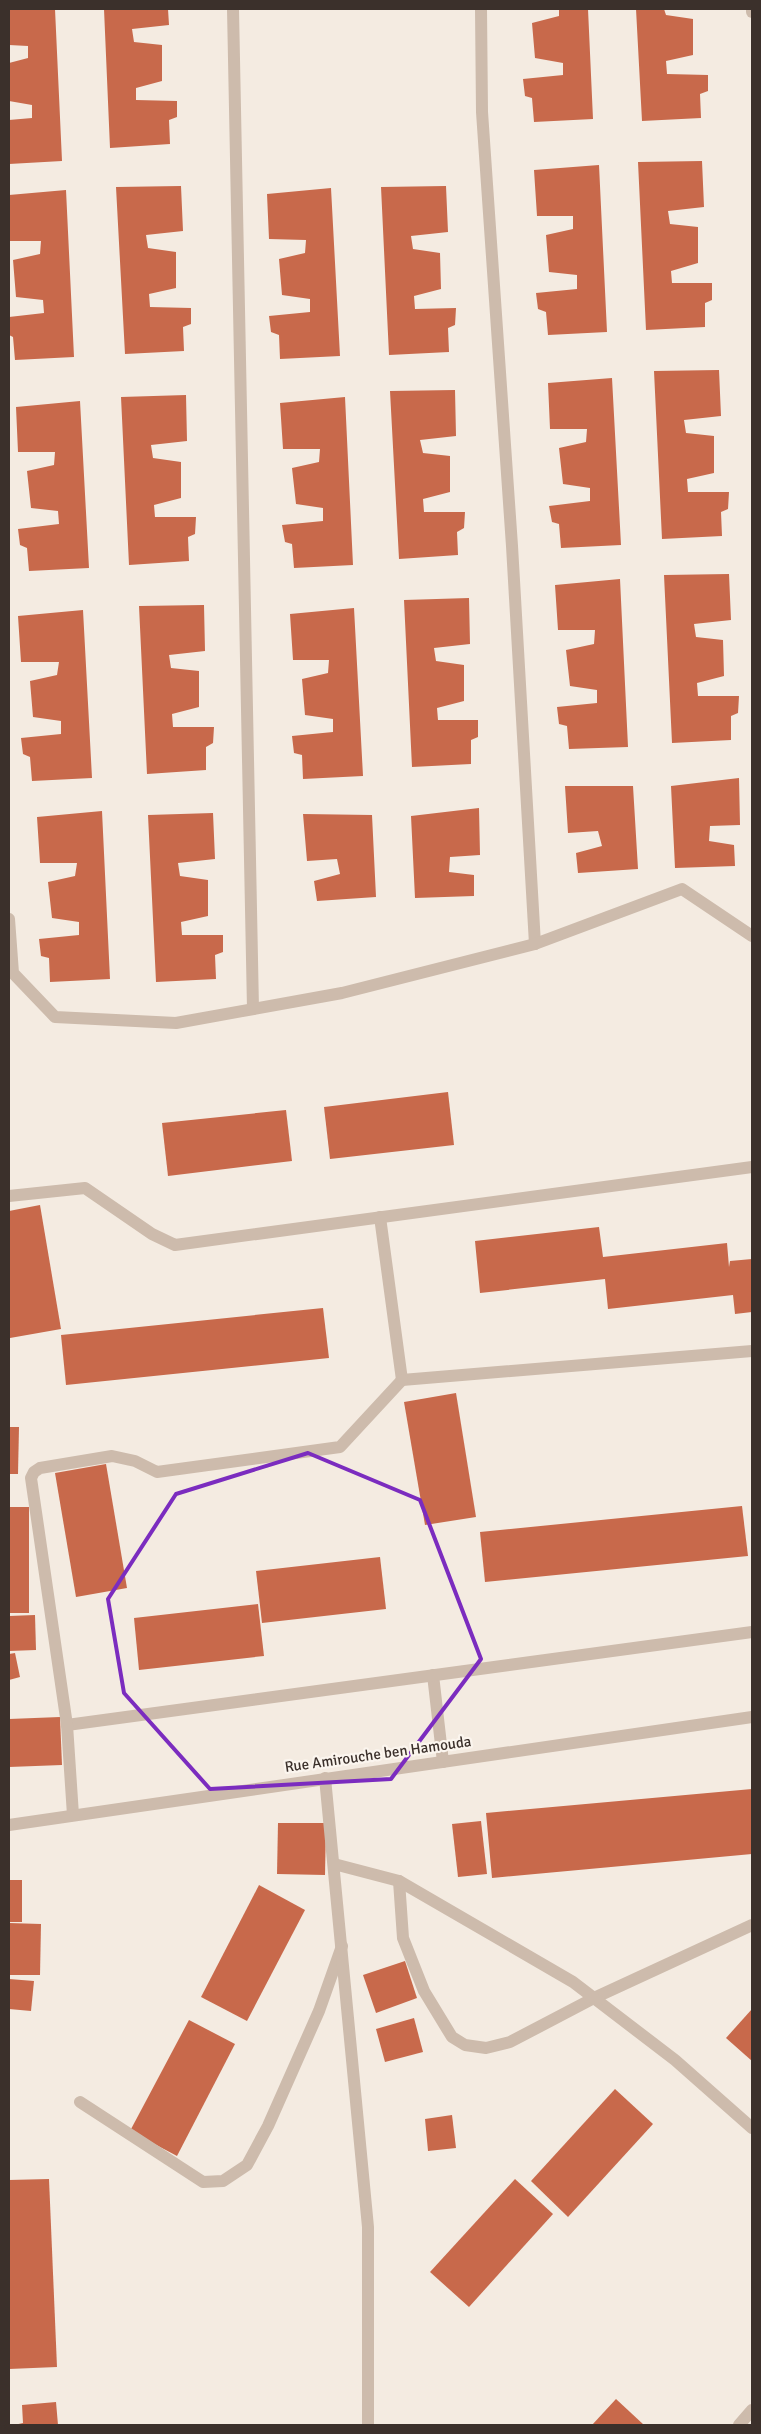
<svg xmlns="http://www.w3.org/2000/svg" width="761" height="2434" viewBox="0 0 761 2434" font-family="Signika,sans-serif">
<rect width="100%" height="100%" fill="#f4ebe1"/>
<g fill="#c8694b">
<path d="M9,9H55L62,161L9,164V120L32,118V105L9,101V63L28,58V46L9,45Z"/>
<path d="M104,9H168L169,25L132,29L134,42L162,45V81L136,88V100L177,101V117L169,120L170,144L110,148Z"/>
<path d="M559,9H588L593,119L534,122L532,98L525,96L523,79L563,75V63L535,58L532,23L559,16Z"/>
<path d="M636,9H664L666,15L693,19V55L666,61L667,74L708,75V91L700,94L701,118L642,121Z"/>
<path d="M702,161L704,207L668,211L670,224L698,227V263L671,271L672,283H712V300L705,303V327L646,330L638,162Z"/>
<path d="M599,165L607,332L548,335L546,312L538,309L536,293L577,289V275L549,272L546,235L573,229V216H537L534,170Z"/>
<path d="M181,186L183,231L146,235L148,248L176,252V288L149,294L150,307L191,308V324L183,327L184,351L125,354L116,187Z"/>
<path d="M446,186L448,232L411,236L413,249L440,253L441,289L414,296L415,309L456,308L455,325L448,328L449,352L389,355L381,187Z"/>
<path d="M331,188L340,356L280,359L279,335L271,332L269,316L310,312V299L282,295L279,259L305,253L306,240L269,239L267,194Z"/>
<path d="M66,190L74,357L15,360L13,337L9,335V317L44,313L43,300L16,297L13,260L40,254L41,241H9V195Z"/>
<path d="M719,370L721,416L684,420L686,433L714,436V473L687,479L688,492H729L728,509L721,512L722,536L662,539L654,371Z"/>
<path d="M612,378L621,545L561,548L559,524L552,522L549,506L590,501V488L563,484L559,448L586,442L587,429H550L548,383Z"/>
<path d="M455,390L456,436L420,440L423,453L450,456V492L423,499L424,512H465L464,528L457,532L458,555L399,559L390,391Z"/>
<path d="M186,395L187,441L151,445L153,458L181,462V498L154,505L155,517H196L195,534L188,537L189,561L129,565L121,397Z"/>
<path d="M345,397L353,565L294,568L292,544L285,542L282,525L323,521V508L296,504L292,468L319,462L320,449H283L280,403Z"/>
<path d="M80,401L89,568L29,571L27,548L20,545L18,529L59,524L58,511L31,508L27,471L54,465L55,452H18L16,407Z"/>
<path d="M729,574L731,620L694,624L696,637L723,640L724,676L697,683L698,696H739L738,713L731,716V740L672,743L664,575Z"/>
<path d="M620,579L628,747L569,749L567,726L559,724L557,707L597,703V690L570,686L566,650L594,644L595,630H558L555,585Z"/>
<path d="M469,598L470,644L434,648L436,661L464,665V701L437,708L438,720H478V737L471,740V764L412,767L404,600Z"/>
<path d="M204,605L205,651L169,655L171,668L199,671V707L172,714L173,727H214L213,743L206,747V770L147,774L139,606Z"/>
<path d="M354,608L363,776L303,779L302,755L294,753L292,736L333,732V719L305,715L302,679L328,673L329,660H293L290,614Z"/>
<path d="M83,610L92,778L32,781L30,757L23,754L21,738L61,734V721L33,717L30,681L57,675L59,662H21L18,616Z"/>
<path d="M739,778L740,825L710,826L709,841L734,845L735,866L675,868L671,786Z"/>
<path d="M565,786H633L638,869L578,873L576,853L602,846L598,831L568,833Z"/>
<path d="M479,808L480,855L450,857L449,872L474,875V896L415,898L411,816Z"/>
<path d="M102,811L110,979L50,982L49,958L41,956L39,939L79,935V922L52,918L48,882L75,876L77,863H40L37,817Z"/>
<path d="M213,813L215,859L178,863L180,876L208,880V916L181,922L182,935H223V952L215,955L216,979L156,982L148,815Z"/>
<path d="M303,814L372,815L376,897L317,901L314,881L340,874L337,859L307,861Z"/>
<path d="M448,1092L454,1145L330,1159L324,1107Z"/>
<path d="M286,1110L292,1161L168,1176L162,1123Z"/>
<path d="M40,1205L61,1329L10,1338L9,1211Z"/>
<path d="M599,1227L603,1257L727,1243L729,1267L730,1261L752,1259V1312L735,1314L733,1295L608,1309L605,1279L480,1293L475,1241Z"/>
<path d="M323,1308L329,1358L66,1385L61,1335Z"/>
<path d="M456,1393L476,1517L425,1525L404,1402Z"/>
<path d="M9,1427H19L18,1474H9Z"/>
<path d="M106,1464L127,1588L76,1597L55,1473Z"/>
<path d="M742,1506L748,1556L485,1582L480,1532Z"/>
<rect x="9" y="1507" width="20" height="106"/>
<path d="M380,1557L386,1609L262,1623L256,1571Z"/>
<path d="M258,1604L264,1656L139,1670L134,1618Z"/>
<path d="M35,1615L36,1650L9,1651V1616Z"/>
<path d="M15,1653L20,1677L9,1680V1654Z"/>
<path d="M60,1717L62,1765L9,1767V1719Z"/>
<path d="M752,1789V1854L492,1878L486,1813Z"/>
<path d="M481,1821L487,1874L458,1877L452,1824Z"/>
<path d="M278,1823H326L325,1875L277,1874Z"/>
<rect x="9" y="1880" width="13" height="42"/>
<path d="M259,1885L305,1910L247,2021L201,1997Z"/>
<path d="M9,1923L41,1924L40,1975H9Z"/>
<path d="M405,1961L417,1998L376,2013L363,1975Z"/>
<path d="M9,1979L34,1981L31,2011L9,2009Z"/>
<path d="M752,2009V2061L726,2038Z"/>
<path d="M414,2018L423,2052L385,2062L376,2029Z"/>
<path d="M189,2020L235,2044L177,2156L130,2131Z"/>
<path d="M615,2089L653,2124L568,2217L531,2181Z"/>
<path d="M452,2115L456,2148L428,2151L425,2119Z"/>
<path d="M49,2179L57,2367L9,2369V2180Z"/>
<path d="M515,2179L553,2214L469,2307L430,2272Z"/>
<path d="M616,2399L644,2425H592Z"/>
<path d="M56,2402L58,2425H14L23,2423L22,2405Z"/>
</g>
<g fill="none" stroke-linecap="round" stroke-linejoin="round">
<g stroke="#cdbbac" stroke-width="12">
<path d="M380,1217L402,1380L752,1351"/>
<path d="M433,1675L443,1762"/>
<path d="M67,1725L752,1632"/>
<path d="M73,1815L67,1725L31,1478L34,1472L40,1468L112,1456L135,1461L157,1472L340,1447L402,1380"/>
<path d="M399,1881L403,1938L424,1991L452,2037L465,2045L486,2048L510,2042L594,1998L752,1925"/>
<path d="M80,2102L203,2182L223,2181L247,2165L268,2126L319,2011L342,1946"/>
</g>
<g stroke="#cdbbac" stroke-width="12">
<path d="M233,9L253,1009"/>
<path d="M481,9L482,112L512,546L535,944"/>
<path d="M752,9V12"/>
<path d="M9,919L13,973L55,1017L176,1023L342,993L535,944L682,889L752,936"/>
<path d="M9,1196L85,1188L152,1234L175,1245L752,1167"/>
<path d="M325,1778L368,2227V2425"/>
<path d="M9,1825L752,1717"/>
<path d="M334,1864L399,1881L573,1982L675,2060L752,2128"/>
<path d="M739,2425L752,2410"/>
</g>
</g>
<path fill="none" stroke="#7b2cbf" stroke-width="4" stroke-linejoin="round" d="M308,1453L420,1500L481,1659L391,1779L210,1789L124,1693L108,1599L176,1494Z"/>
<g text-anchor="middle" stroke-width="4.5" stroke-linejoin="round" paint-order="stroke">
<g font-size="15" fill="#3b302b" stroke="#fbf5ee">
<text transform="translate(378 1754) rotate(-8)" y="5">Rue Amirouche ben Hamouda</text>
</g>
</g>
<rect width="761" height="2434" fill="none" stroke="#3b302b" stroke-width="20"/>
</svg>
